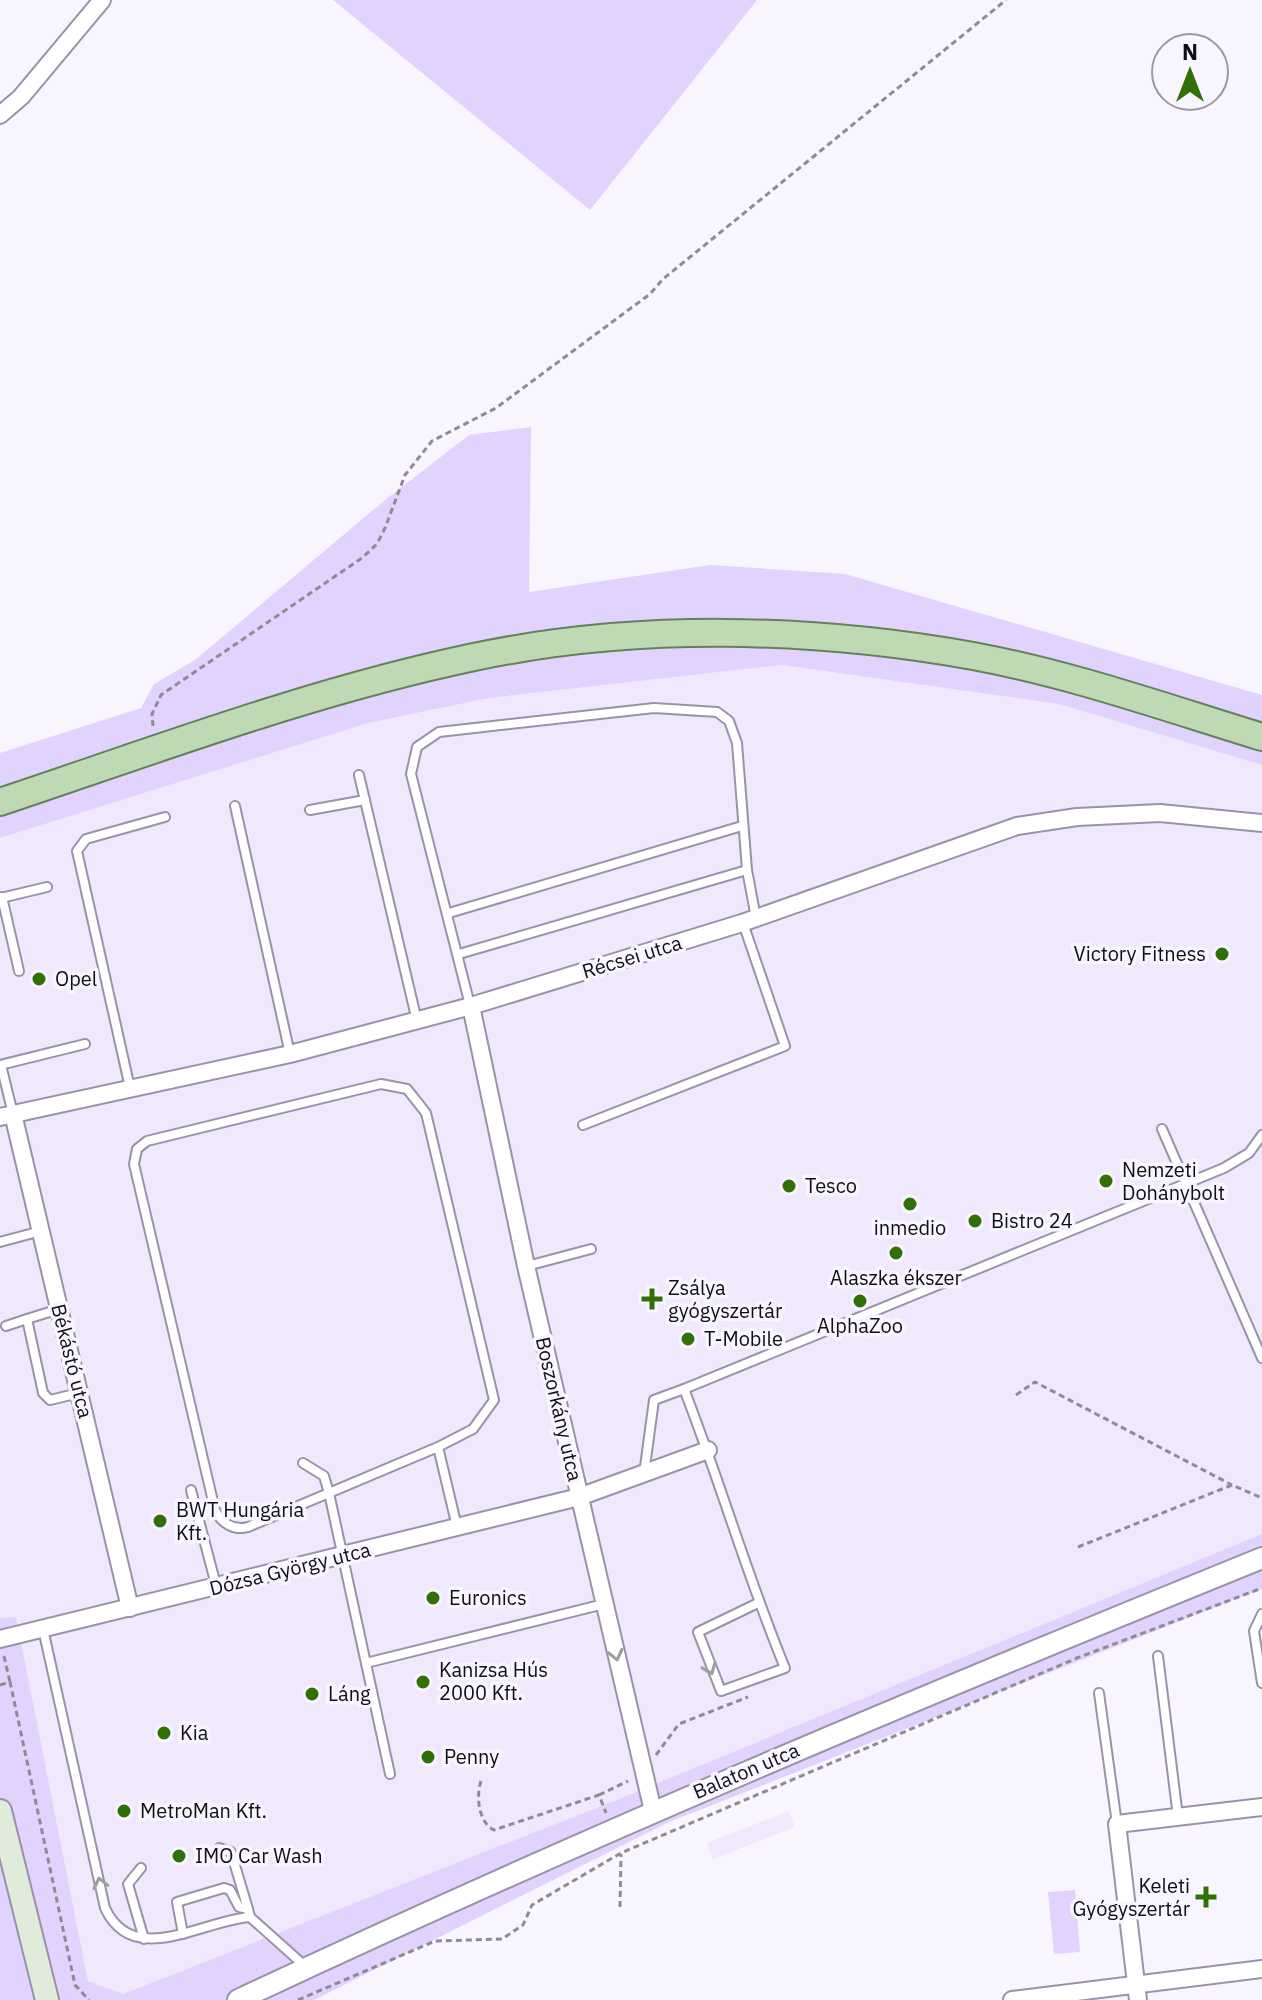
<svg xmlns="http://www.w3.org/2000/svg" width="1262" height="2000" viewBox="0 0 1262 2000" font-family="'IBM Plex Sans',sans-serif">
<rect width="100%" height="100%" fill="#f8f5ff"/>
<g fill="#f0e9fd">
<path d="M782,665L1059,704L1262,765V1534L619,1799L123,1994L88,1981L16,1617L0,1618V838L368,723L488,698Z"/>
<path d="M789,1811L795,1827L713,1859L707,1843Z"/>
</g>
<g fill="#e1d3fd">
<path d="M333,0H757L590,210Z"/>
<path d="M531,427L529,592L710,565L845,574L1262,695V765L1059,704L782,665L489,698L368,723L0,838V753L141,708L154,684L195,660L385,500L469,435Z"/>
<path d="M1262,1534V1589L669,1822L314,2000H0V1618L16,1617L88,1981L123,1994L619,1799Z"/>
<path d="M1075,1890L1080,1952L1054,1954L1048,1892Z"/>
</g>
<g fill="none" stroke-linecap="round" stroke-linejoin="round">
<g stroke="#9a92a9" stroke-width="12">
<g id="service">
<path d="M359,775L417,1021"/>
<path d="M235,806L290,1054"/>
<path d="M310,810L365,800"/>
<path d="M2,897L19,971"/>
<path d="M1,898L47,887"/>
<path d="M449,913L742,826"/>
<path d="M459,954L747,870"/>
<path d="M470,1005L411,774L417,747L439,732L654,708L717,712L729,721L737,743L747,870L756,918"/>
<path d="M0,1065L85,1044"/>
<path d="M1,1065L13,1114"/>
<path d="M381,1084L407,1089L426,1113L494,1400L473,1429L438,1447L248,1527C234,1531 221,1523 215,1510L134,1164L137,1149L147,1141Z"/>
<path d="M130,1088L77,851L86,839L165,817"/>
<path d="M583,1125L785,1046L743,923"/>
<path d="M1162,1129L1262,1358"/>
<path d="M0,1242L41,1231"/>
<path d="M527,1266L591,1249"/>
<path d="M59,1309L27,1319L43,1393L50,1400L79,1393"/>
<path d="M6,1326L27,1319"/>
<path d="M438,1447L457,1527"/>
<path d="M303,1463L324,1476L329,1493L390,1774"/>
<path d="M644,1474L654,1400L684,1389"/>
<path d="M191,1490L216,1585"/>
<path d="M758,1603L698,1632L721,1691L785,1668C747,1576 720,1481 684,1389L1224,1168L1249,1153L1262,1135"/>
<path d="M1262,1614L1254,1631L1262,1683"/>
<path d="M43,1629L105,1908C133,1969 203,1920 250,1917L306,1967"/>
<path d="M1158,1656L1178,1817"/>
<path d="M366,1663L604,1604"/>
<path d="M1099,1693L1117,1824"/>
<path d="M219,1848L231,1852L248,1909"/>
<path d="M141,1868L128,1884L144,1939"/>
<path d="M183,1934L177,1902L224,1888L230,1890L239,1907L248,1909L250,1917"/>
</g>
</g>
<g stroke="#9a92a9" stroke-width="20">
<g id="minor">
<path d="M0,115L21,97L102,0"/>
<path d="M471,1006L526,1266L653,1811"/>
<path d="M13,1114L130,1608"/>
<path d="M0,1117L290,1054L471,1006L742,923L1017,826L1077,817L1160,813L1262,823"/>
<path d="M0,1639L579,1497L708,1450"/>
<path d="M1012,2000L1262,1969"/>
<path d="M1138,2000L1117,1824L1262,1807"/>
</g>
</g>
<g stroke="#9a92a9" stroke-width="24">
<path id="tertiary" d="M238,2000C574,1842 917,1698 1262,1558"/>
</g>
<g stroke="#9a92a9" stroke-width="26">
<path id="secondary" d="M0,1811L47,2000"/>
</g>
<g stroke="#65815c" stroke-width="30">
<path id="primary" d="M0,802C156,750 312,691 474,657C636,623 810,627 973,656C1071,674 1167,708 1262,737"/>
</g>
<g stroke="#8e8b94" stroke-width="3" stroke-dasharray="6 4" stroke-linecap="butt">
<path d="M153,726L152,714L161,695L362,558L377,544L385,528L405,475L432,441L496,408L650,294L663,279L1006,0"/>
<path d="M1016,1395L1035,1382L1232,1485"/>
<path d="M1078,1547L1232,1485L1262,1498"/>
<path d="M4,1656L10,1682"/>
<path d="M0,1685L10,1682L75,1985L89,2000"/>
<path d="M656,1755L679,1724L748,1697"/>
<path d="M481,1781C476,1796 478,1822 494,1830L599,1795L606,1813"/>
<path d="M599,1795L628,1781"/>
<path d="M620,1907L621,1854"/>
<path d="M298,2000L435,1941L502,1939L523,1925L532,1905L621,1853L1077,1658L1262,1588"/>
</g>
<use href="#service" stroke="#fff" stroke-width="8"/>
<use href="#minor" stroke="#fff" stroke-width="16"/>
<use href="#tertiary" stroke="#fff" stroke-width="20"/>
<use href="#secondary" stroke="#dfecda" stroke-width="22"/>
<use href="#primary" stroke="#bfd9b4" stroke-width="26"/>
</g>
<defs><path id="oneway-chevron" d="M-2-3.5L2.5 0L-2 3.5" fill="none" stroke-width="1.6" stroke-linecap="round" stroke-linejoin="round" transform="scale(2)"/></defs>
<g stroke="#9f9ea1">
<use href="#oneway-chevron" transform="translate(616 1655) rotate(77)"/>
<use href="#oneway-chevron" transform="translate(710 1669) rotate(68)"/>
<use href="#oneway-chevron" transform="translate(100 1883) rotate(-103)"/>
</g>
<g fill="#317006" stroke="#f8f5ff" stroke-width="3">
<circle cx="1222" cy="954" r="8"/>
<circle cx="39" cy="979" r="8"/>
<circle cx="1106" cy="1181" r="8"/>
<circle cx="789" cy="1186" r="8"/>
<circle cx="910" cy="1204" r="8"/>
<circle cx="975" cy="1221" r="8"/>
<circle cx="896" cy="1253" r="8"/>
<path d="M648 1287h8v8h8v8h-8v8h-8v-8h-8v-8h8z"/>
<circle cx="860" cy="1301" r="8"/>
<circle cx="688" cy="1339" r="8"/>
<circle cx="160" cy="1521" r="8"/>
<circle cx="433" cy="1598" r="8"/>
<circle cx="423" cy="1682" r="8"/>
<circle cx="312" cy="1694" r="8"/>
<circle cx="164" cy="1733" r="8"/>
<circle cx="428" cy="1757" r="8"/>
<circle cx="124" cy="1811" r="8"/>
<circle cx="179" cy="1856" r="8"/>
<path d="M1202 1885h8v8h8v8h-8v8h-8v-8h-8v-8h8z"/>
</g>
<g text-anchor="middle" stroke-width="7" stroke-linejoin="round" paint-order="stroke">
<g font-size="20" fill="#0f0d15" stroke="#f8f5ff" text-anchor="start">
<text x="1206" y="961" text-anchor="end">Victory Fitness</text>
<text x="55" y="986">Opel</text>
<text x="1122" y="1177">Nemzeti<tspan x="1122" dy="23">Dohánybolt</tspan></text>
<text x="805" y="1193">Tesco</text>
<text x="991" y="1228">Bistro 24</text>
<text x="910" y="1235" text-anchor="middle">inmedio</text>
<text x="896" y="1285" text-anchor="middle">Alaszka ékszer</text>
<text x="668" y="1295">Zsálya<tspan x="668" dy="23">gyógyszertár</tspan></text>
<text x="860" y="1333" text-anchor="middle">AlphaZoo</text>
<text x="704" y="1346">T-Mobile</text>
<text x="176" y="1517">BWT Hungária<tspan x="176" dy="23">Kft.</tspan></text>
<text x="449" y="1605">Euronics</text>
<text x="439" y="1677">Kanizsa Hús<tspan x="439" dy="23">2000 Kft.</tspan></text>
<text x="328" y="1701">Láng</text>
<text x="180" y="1740">Kia</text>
<text x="444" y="1764">Penny</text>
<text x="140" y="1818">MetroMan Kft.</text>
<text x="195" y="1863">IMO Car Wash</text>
<text x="1190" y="1893" text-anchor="end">Keleti<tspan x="1190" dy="23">Gyógyszertár</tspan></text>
</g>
<g font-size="20" fill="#0f0d15" stroke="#f8f5ff">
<text transform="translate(632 957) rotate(-17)" y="7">Récsei utca</text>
<text transform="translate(72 1361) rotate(76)" y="7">Békástó utca</text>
<text transform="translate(559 1409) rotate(77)" y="7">Boszorkány utca</text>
<text transform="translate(290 1569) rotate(-14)" y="7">Dózsa György utca</text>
<text transform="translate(746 1771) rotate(-23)" y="7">Balaton utca</text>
</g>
</g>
<g transform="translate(1190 72)"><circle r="38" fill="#f8f5ff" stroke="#9b98a1" stroke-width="2"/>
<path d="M0-6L14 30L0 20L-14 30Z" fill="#317006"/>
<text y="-12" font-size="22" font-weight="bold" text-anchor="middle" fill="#0f0d15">N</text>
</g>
</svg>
